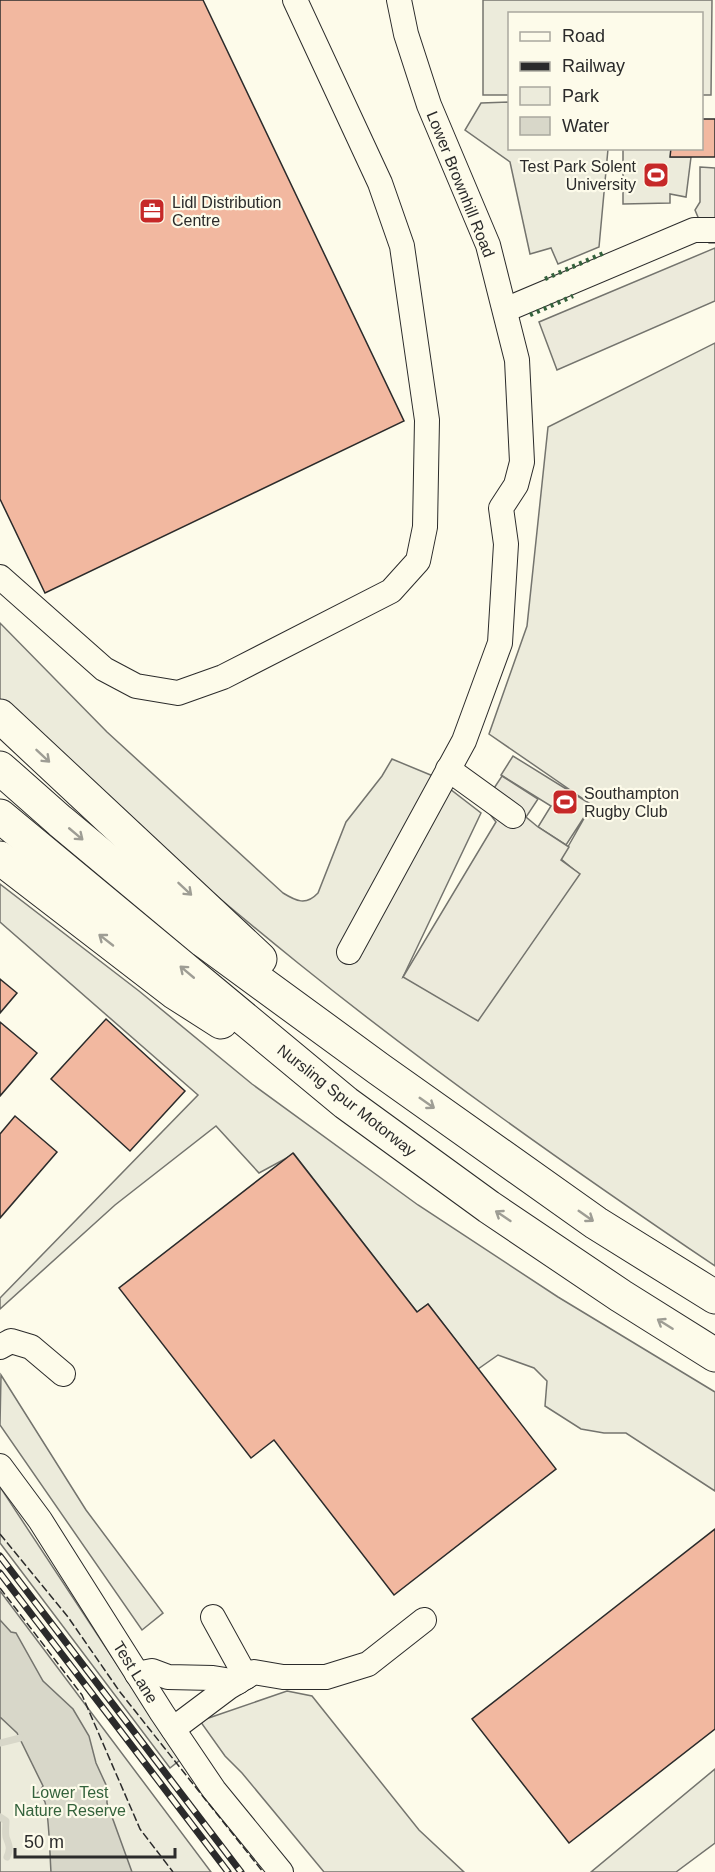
<svg xmlns="http://www.w3.org/2000/svg" width="715" height="1872" viewBox="0 0 715 1872" font-family="Helvetica,sans-serif">
<rect width="100%" height="100%" fill="#fdfbea"/>
<g fill="#ecebdb" stroke="#74746e" stroke-width="1.5">
<path d="M483,0H712L711,95H702V14H510L509,95H483Z"/>
<path d="M509,102L510,148L608,149L599,247L558,264L551,248L530,254L510,162L465,130L481,103Z"/>
<path d="M623,149H671V157H691L686,197L670,194V203L623,204Z"/>
<path d="M715,343V1266C573,1170 432,1071 298,963C196,881 99,794 0,708V623L107,732L283,893C296,901 306,906 318,893L346,822L382,776L392,759L433,776L481,813L403,977L579,874L561,859L590,808L566,845L538,827L551,806L501,775L513,756L592,805L489,734L527,626L548,427Z"/>
<path d="M0,884L139,991L252,1084L418,1205L558,1297L715,1392V1491L626,1433H604L581,1429L545,1406L547,1381L534,1368L498,1355L478,1369L428,1304L417,1312L294,1154L259,1173L216,1126L115,1205L0,1309V1298L198,1095L0,922Z"/>
<path d="M1,1375L86,1510L163,1613L142,1630L0,1425Z"/>
<path d="M0,1487L180,1760L170,1768L0,1543Z"/>
<path d="M0,1591L211,1872H0Z"/>
<path d="M287,1691L312,1696L419,1830L464,1872H324L242,1773L225,1756L200,1721Z"/>
<path d="M715,1769V1843L676,1872H591Z"/>
</g>
<g fill="#eceadb" stroke="#74746e" stroke-width="1.5">
<path d="M700,167L715,168V243H709L695,210L700,202Z"/>
<path d="M715,248V301L557,370L539,322Z"/>
<path d="M502,776L538,799L526,817L538,827L569,847L561,860L580,874L478,1021L403,977L496,822L483,805Z"/>
</g>
<path fill="#d8d7c9" stroke="#74746e" stroke-width="1.5" d="M0,1620L11,1632L16,1633L43,1681L73,1709L89,1736L96,1763L107,1787V1803L132,1872H51C50,1860 49,1806 44,1800C41,1797 39,1797 35,1797V1794L39,1792L43,1786L17,1733L0,1717Z"/>
<g fill="none" stroke-linecap="round" stroke-linejoin="round">
<g stroke="#d8d7c9" stroke-width="7">
<path d="M0,1743L20,1738"/>
<path d="M0,1817L6,1821C6,1826 5,1832 6,1837C9,1845 11,1848 7,1857"/>
</g>
</g>
<g fill="#f2b8a0" stroke="#2b2b2b" stroke-width="1.5">
<path d="M0,0H203L404,421L45,593L0,499Z"/>
<path d="M702,119H715V157H670L671,148H702Z"/>
<path d="M0,979L17,993L0,1013Z"/>
<path d="M106,1019L185,1091L130,1151L51,1079Z"/>
<path d="M0,1022L37,1053L0,1096Z"/>
<path d="M15,1116L57,1152L0,1218V1134Z"/>
<path d="M293,1153L417,1312L428,1304L556,1469L394,1595L274,1440L251,1458L119,1288Z"/>
<path d="M715,1529V1729L569,1843L472,1719Z"/>
</g>
<g fill="none" stroke-linecap="round" stroke-linejoin="round">
<g stroke="#2b2b2b" stroke-width="26">
<g id="minor">
<path d="M505,310L694,230H715"/>
<path d="M0,577L104,669L136,686L178,693L223,677L391,591L418,561L425,527L427,420L402,246L380,183L295,0"/>
<path d="M448,769L513,816"/>
<path d="M349,952L464,741L500,643L506,544L501,508L516,485L522,462L517,360L488,245L429,105L406,34L399,0"/>
<path d="M0,1347L11,1341L31,1347L63,1374"/>
<path d="M0,1466L40,1520L162,1713L214,1790L281,1872"/>
<path d="M213,1617L246,1677"/>
<path d="M137,1674L152,1671L168,1677L213,1678L238,1682"/>
<path d="M173,1729L229,1687L254,1672L283,1677H326L368,1664L424,1620"/>
</g>
</g>
<g stroke="#2b2b2b" stroke-width="35">
<g id="highway">
<path d="M0,716L260,959"/>
<path d="M0,768L60,821L204,941L379,1069L596,1223L715,1297"/>
<path d="M0,816L346,1103L489,1207L621,1296L715,1355"/>
<path d="M0,858L174,992L221,1022"/>
</g>
</g>
<use href="#minor" stroke="#fdfbea" stroke-width="24"/>
<use href="#highway" stroke="#fdfbea" stroke-width="33"/>
<g stroke="#2b2b2b" stroke-width="7">
<g id="rail">
<path d="M0,1556L241,1872"/>
<path d="M0,1573L228,1872"/>
</g>
</g>
<use href="#rail" stroke="#fdfbea" stroke-width="4.5" stroke-dasharray="14" stroke-linecap="butt"/>
<g stroke="#34623c" stroke-width="4.5" stroke-dasharray="3 4.5" stroke-linecap="butt">
<path d="M545,279L606,252"/>
<path d="M530,315L573,296"/>
</g>
<g stroke="#2b2b2b" stroke-width="1.5" stroke-dasharray="8 3" stroke-linecap="butt">
<path d="M0,1534L68,1617L120,1692L263,1872"/>
<path d="M0,1588L82,1695L140,1829L173,1872"/>
</g>
</g>
<defs><path id="oneway-shaft" d="M-6 0H5M1.5-3L5.5 0L1.5 3" fill="none" stroke-width="1.6" stroke-linecap="round" stroke-linejoin="round" transform="scale(1.5)"/></defs>
<g stroke="#9e9d94">
<use href="#oneway-shaft" transform="translate(43 756) rotate(43)"/>
<use href="#oneway-shaft" transform="translate(76 834) rotate(40)"/>
<use href="#oneway-shaft" transform="translate(185 889) rotate(43)"/>
<use href="#oneway-shaft" transform="translate(106 940) rotate(-142)"/>
<use href="#oneway-shaft" transform="translate(187 972) rotate(-140)"/>
<use href="#oneway-shaft" transform="translate(427 1103) rotate(35)"/>
<use href="#oneway-shaft" transform="translate(503 1216) rotate(-146)"/>
<use href="#oneway-shaft" transform="translate(586 1216) rotate(35)"/>
<use href="#oneway-shaft" transform="translate(665 1324) rotate(-148)"/>
</g>
<defs>
<g id="stadium-square" transform="scale(1.35)"><rect x="-9" y="-9" width="18" height="18" rx="4" fill="#c62828" stroke="#fdfbea"/><path d="M0-5a6.5 5 0 1 0 0 10a6.5 5 0 1 0 0-10ZM-3.5-1.8h7v3.6h-7Z" fill="#fff"/></g>
<g id="office-square" transform="scale(1.35)"><rect x="-9" y="-9" width="18" height="18" rx="4" fill="#c62828" stroke="#fdfbea"/><path d="M-6-3h4V-5.5h4V-3h4V5H-6ZM-1-4.5V-3h2v-1.5ZM-6 0V1H6V0Z" fill="#fff"/></g>
</defs>
<g fill-rule="evenodd">
<use href="#stadium-square" x="656" y="175"/>
<use href="#office-square" x="152" y="211"/>
<use href="#stadium-square" x="565" y="802"/>
</g>
<g text-anchor="middle" stroke-width="4.5" stroke-linejoin="round" paint-order="stroke">
<g font-size="16" fill="#2b2b2b" stroke="#fdfbea" text-anchor="start">
<text x="636" y="172" text-anchor="end">Test Park Solent<tspan x="636" dy="18">University</tspan></text>
<text x="172" y="208">Lidl Distribution<tspan x="172" dy="18">Centre</tspan></text>
<text x="584" y="799">Southampton<tspan x="584" dy="18">Rugby Club</tspan></text>
</g>
<g font-size="16" fill="#2b2b2b" stroke="#fdfbea">
<text transform="translate(461 184) rotate(68)" y="6">Lower Brownhill Road</text>
<text transform="translate(347 1100) rotate(38)" y="6">Nursling Spur Motorway</text>
<text transform="translate(136 1672) rotate(58)" y="6">Test Lane</text>
</g>
<g font-size="16" fill="#34623c" stroke="#fdfbea">
<text x="70" y="1798">Lower Test<tspan x="70" dy="18">Nature Reserve</tspan></text>
</g>
</g>
<rect x="508" y="12" width="195" height="138" fill="#fdfbea" stroke="#a9a89e" stroke-width="1.5"/>
<rect x="520" y="32" width="30" height="9" fill="#fdfbea" stroke="#a9a89e" stroke-width="1.5"/>
<text x="562" y="42" font-size="18" fill="#2b2b2b">Road</text>
<rect x="520" y="62" width="30" height="9" fill="#2b2b2b" stroke="#a9a89e" stroke-width="1.5"/>
<text x="562" y="72" font-size="18" fill="#2b2b2b">Railway</text>
<rect x="520" y="87" width="30" height="18" fill="#ecebdb" stroke="#a9a89e" stroke-width="1.5"/>
<text x="562" y="102" font-size="18" fill="#2b2b2b">Park</text>
<rect x="520" y="117" width="30" height="18" fill="#d8d7c9" stroke="#a9a89e" stroke-width="1.5"/>
<text x="562" y="132" font-size="18" fill="#2b2b2b">Water</text>
<path d="M15 1848v9h160v-9" fill="none" stroke="#2b2b2b" stroke-width="3"/>
<text x="24" y="1848" font-size="18" fill="#2b2b2b" stroke="#fdfbea" stroke-width="4.5" paint-order="stroke">50 m</text>
</svg>
